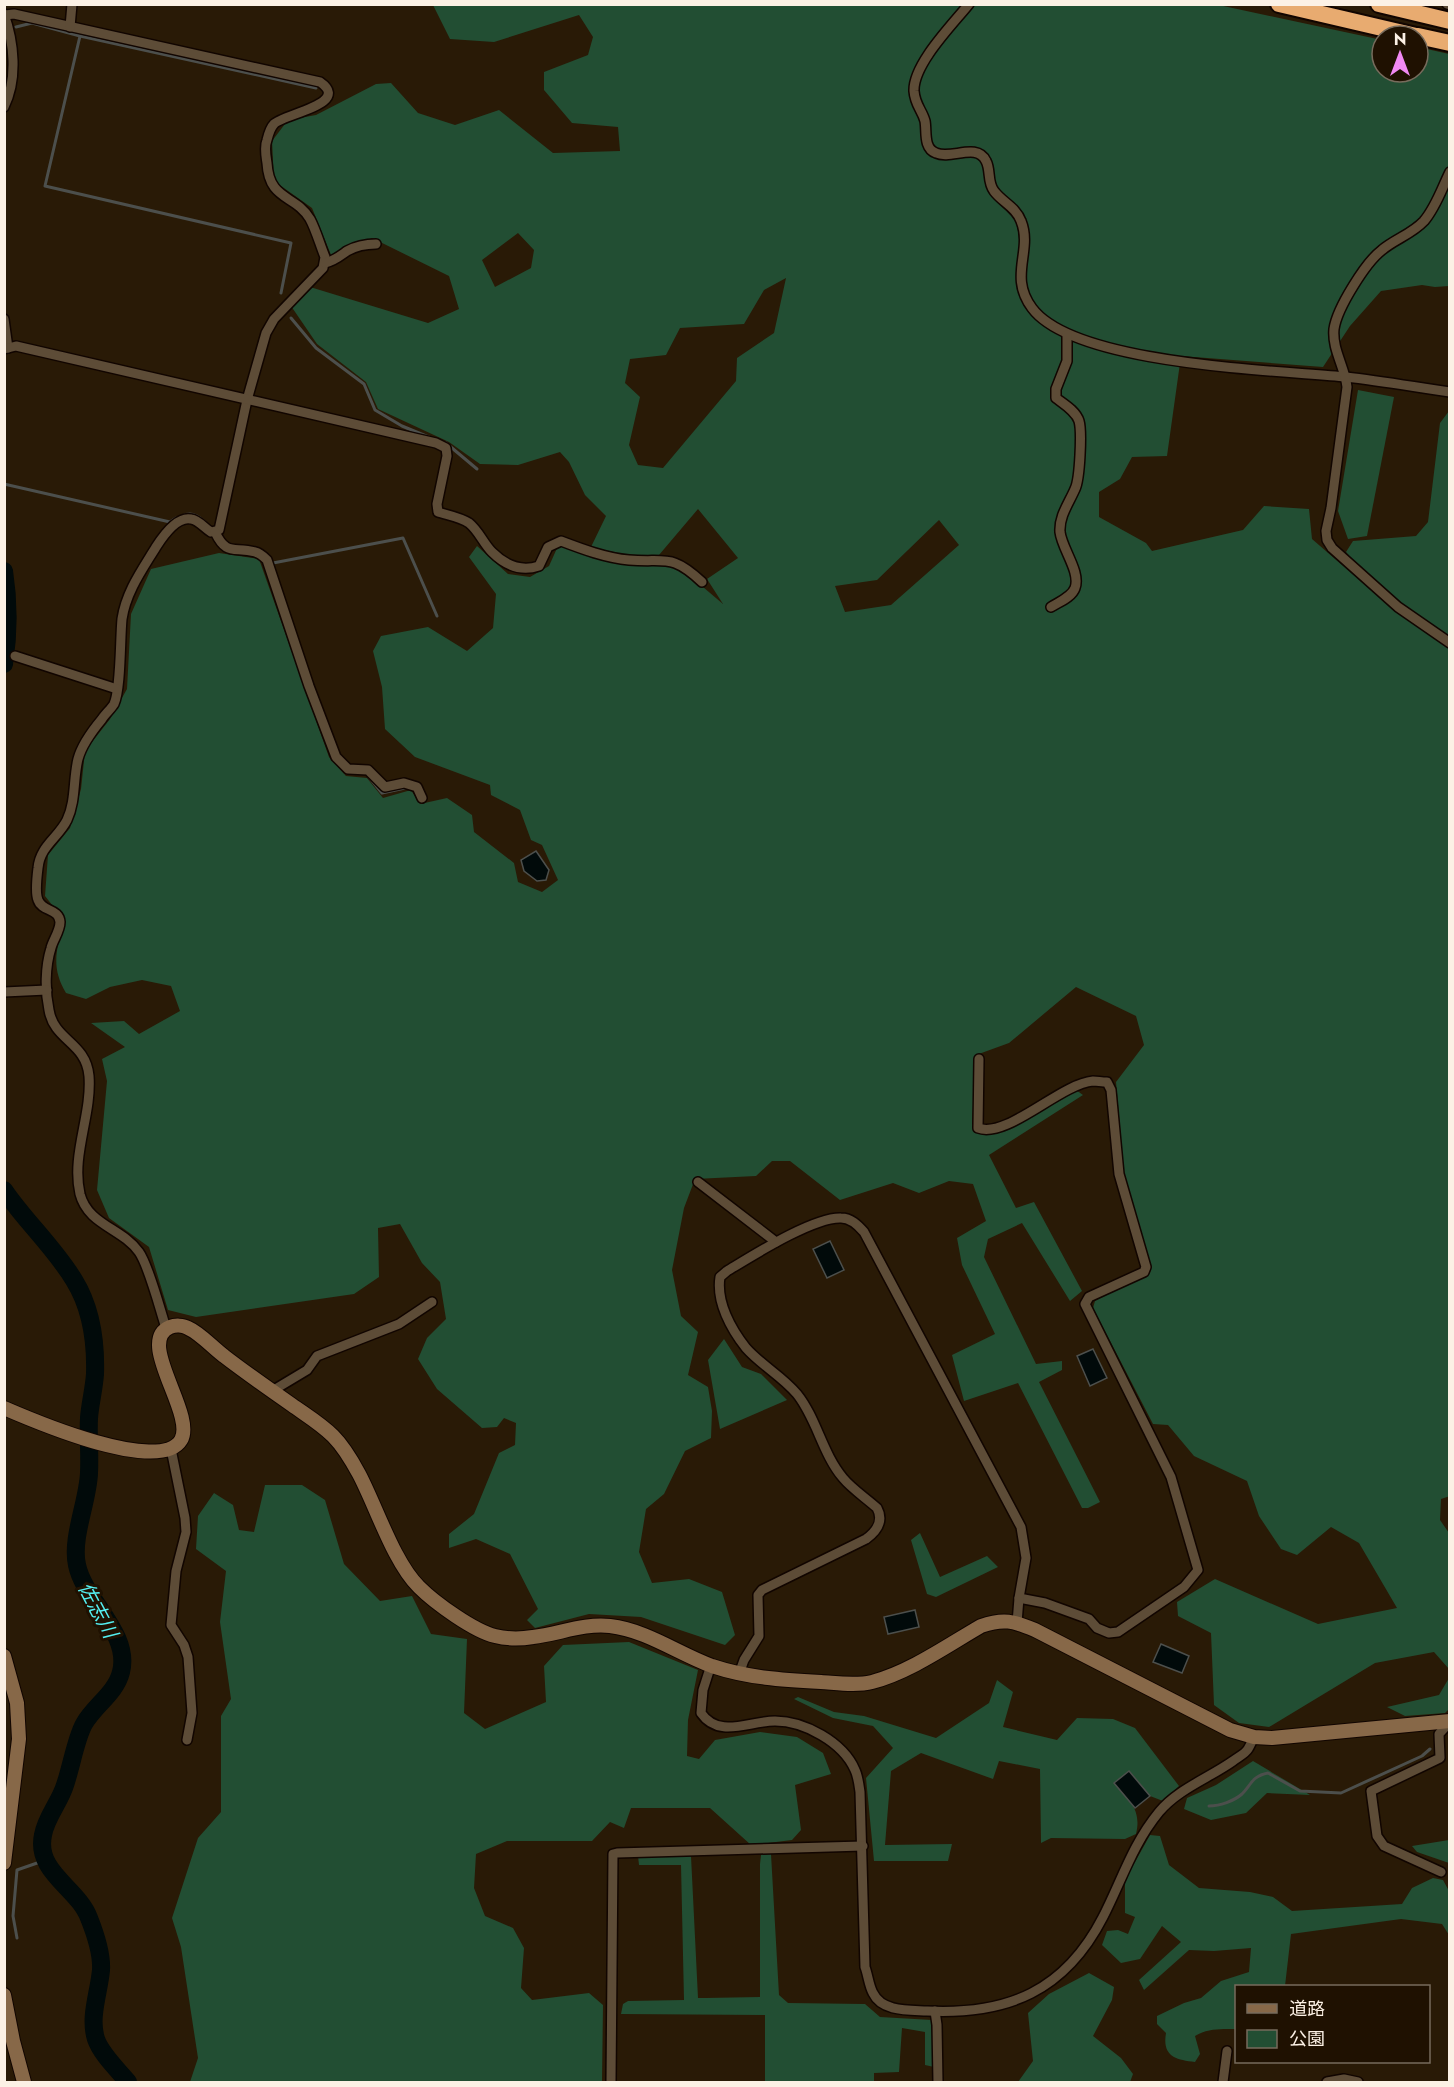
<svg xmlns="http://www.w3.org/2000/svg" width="1454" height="2087" viewBox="0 0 1454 2087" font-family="Jost,'Noto Sans JP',sans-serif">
<rect width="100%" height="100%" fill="#291a06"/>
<g fill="#224e33" fill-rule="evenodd">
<path d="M1214,4L1382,40V72H1418V47L1449,54V286L1435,287L1422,285L1381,291L1350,326L1323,367L1181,356L1167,456L1132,457L1120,479L1099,492V517L1146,543L1152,551L1243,530L1264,506L1309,509L1312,539L1393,609L1346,552L1353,541L1416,536L1428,522L1440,423L1449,411L1450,1496L1441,1499L1440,1520L1449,1533V1669L1434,1652L1375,1663L1269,1727L1239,1723L1214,1705L1211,1633L1178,1616L1177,1602L1215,1579L1318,1624L1397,1608L1359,1543L1331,1527L1297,1555L1281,1549L1259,1516L1247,1481L1194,1456L1168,1425L1153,1424L1093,1308L1095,1301L1151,1271L1124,1173L1116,1082L1144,1045L1136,1016L1076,987L1009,1043L976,1055L972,1124L996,1134L1076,1090L1083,1095L989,1155L1016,1208L1034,1202L1082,1291L1070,1301L1022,1223L988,1239L984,1257L1036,1364L1062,1361V1370L1039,1382L1100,1502L1088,1508H1082L1018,1383L964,1401L952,1355L995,1334L962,1265L957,1238L986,1221L973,1184L949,1181L919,1193L893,1183L840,1200L790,1161H772L756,1176L695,1179L684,1208L672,1270L681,1316L698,1332L688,1375L708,1387L712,1411L711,1438L685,1451L664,1494L646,1509L639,1552L652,1583L689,1579L722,1592L735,1635L725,1645L641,1617L589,1614L535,1628L527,1620L538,1609L510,1554L476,1539L449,1548V1534L474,1514L499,1453L515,1445L516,1423L504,1418L497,1427L482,1428L437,1389L418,1359L427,1338L446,1319L440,1282L422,1263L400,1224L378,1228L379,1277L354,1294L196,1317L168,1310L149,1247L109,1218L97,1190L107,1081L102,1059L125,1047L91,1023L124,1021L139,1034L180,1011L171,986L142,980L110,987L86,999L66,993C50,966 57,949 64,920L45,896L48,855L70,828L81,789L85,751L110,719L127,689L131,614L151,569L219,553L259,559L329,757L346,776L367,778L383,798L411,790L420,804L447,798L472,815L474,832L514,863L518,882L542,892L558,880L542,845L531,840L520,810L491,795L490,785L415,757L385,729L382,687L373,651L381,636L428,627L467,651L493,628L496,594L469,557L477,546L508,574L530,577L549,566L558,546L626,564L662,565L683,570L723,604L707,579L738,558L698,509L659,555L631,556L591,547L606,516L585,495L569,462L560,452L518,465L480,464L449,442L378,409L366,382L317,344L291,306L310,287L428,323L459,309L449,276L372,238L331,255L312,208L274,181L272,141L288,120L316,115L376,84L391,83L418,113L455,125L499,110L553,153L620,151L618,127L572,123L544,90V72L588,55L593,37L579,15L494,42L450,39L433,5ZM518,233L534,250L531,268L495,287L482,260ZM786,278L774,333L737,358L736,381L663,468L638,465L629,445L640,397L625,383L630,359L666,355L680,328L744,324L764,290ZM939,520L959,545L891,605L845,612L835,586L877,580Z"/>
<path d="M1358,390L1394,397L1367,536L1348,539L1338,511Z"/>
<path d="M724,1339L742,1367L761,1374L787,1400L720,1429L708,1360Z"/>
<path d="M265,1485H302L325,1500L344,1564L380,1601L412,1596L431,1634L467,1639L464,1713L485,1729L546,1702L544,1666L563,1645L629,1642L698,1670L688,1720L687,1756L699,1759L715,1740L760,1732L797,1737L823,1753L831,1774L795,1785L801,1830L792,1840L751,1845L710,1808H631L624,1828L610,1822L592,1841H507L476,1854L474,1888L485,1916L513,1928L524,1948L521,1988L532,2000L589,1993L603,2005L602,2082H190L198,2058L181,1947L172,1918L198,1838L221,1812V1716L231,1699L220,1622L226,1571L196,1549L198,1516L214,1493L233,1505L239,1530L254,1532Z"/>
<path d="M920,1533L940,1577L987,1556L998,1567L936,1597L927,1594L911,1540Z"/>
<path d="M1449,1678V1709L1445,1713L1405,1716L1387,1707L1439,1695Z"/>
<path d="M997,1680L1013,1692L1003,1727L1057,1740L1077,1718L1113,1719L1135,1728L1179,1786L1163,1801L1150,1796L1129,1771L1115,1783C1129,1800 1142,1810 1136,1834L1125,1839L1051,1838L1041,1843L1040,1769L999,1761L993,1779L921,1753L891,1771L885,1845L952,1844L948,1861H874L866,1778L893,1748L873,1726L833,1718L794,1699L798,1697L834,1712L864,1716L936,1738L989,1703Z"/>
<path d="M1253,1761L1310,1795L1267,1793L1246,1813L1211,1820L1184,1809L1187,1798L1216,1785Z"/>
<path d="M1150,1835L1160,1836L1169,1865L1199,1888L1250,1892L1273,1897L1292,1911L1402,1904L1412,1888L1433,1878L1443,1880L1449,1891V1935L1442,1924L1401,1919L1291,1934L1285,1986H1236V2029C1222,2029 1208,2028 1195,2036L1200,2054L1195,2062C1175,2060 1162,2056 1166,2033L1157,2024V2016L1184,2003L1201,1998L1221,1981L1249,1972L1251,1948L1214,1951L1189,1950L1144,1990L1139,1980L1181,1942L1162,1926L1140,1959L1121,1963L1102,1945L1107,1931L1118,1930L1128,1934L1135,1917L1125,1913V1880Z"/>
<path d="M1449,1840V1863L1417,1852L1412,1846Z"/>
<path d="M771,1854L779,1995L788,2003L865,2004L880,2017L932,2020L934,2067L925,2065V2032L902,2028L899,2072L874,2073V2082H765V2015L621,2014L623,2004L628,2001L684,2000L681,1865H639L638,1856H691L698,1998H705L760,1997V1864L761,1855Z"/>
<path d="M1089,1973L1114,1987L1112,2000L1093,2036L1121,2058L1133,2074L1130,2082H1018L1033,2061L1028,2013L1049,1994Z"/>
</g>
<g fill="#010a0a" stroke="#4c4f4c" stroke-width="1.5">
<path d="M536,851L549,870L546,880L537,881L524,871L521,860Z"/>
<path d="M830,1241L844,1270L827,1278L813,1249Z"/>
<path d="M1093,1349L1107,1378L1090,1386L1077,1356Z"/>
<path d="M915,1610L919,1627L888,1634L884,1617Z"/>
<path d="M1161,1644L1189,1656L1182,1673L1153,1662Z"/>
<path d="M1129,1771L1150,1796L1135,1808L1114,1783Z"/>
</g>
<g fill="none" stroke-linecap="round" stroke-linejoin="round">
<g stroke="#4c4f4c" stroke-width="3">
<path d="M16,27L32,23L80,36L45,186L291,243L281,293"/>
<path d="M80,36L316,88"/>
<path d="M291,318L316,348L364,384L375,410L402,426L431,438"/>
<path d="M446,443L477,469"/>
<path d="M4,484L170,522L176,518"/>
<path d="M182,516C191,511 199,516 205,522"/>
<path d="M271,561L273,563L403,538L437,616"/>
<path d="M369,777L382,793L405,788"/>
<path d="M1209,1806C1220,1806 1234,1801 1242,1794C1251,1785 1252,1776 1268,1773L1300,1791L1341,1793L1422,1756L1430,1749"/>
<path d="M17,1938L13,1916L17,1870L40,1862L44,1858"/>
</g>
<g stroke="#010a0a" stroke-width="18">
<path d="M4,571C9,603 9,632 4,664"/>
<path d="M4,1190C25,1221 54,1247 74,1280C92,1309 96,1341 95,1374C94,1389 90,1404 89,1418C88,1436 90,1455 89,1473C88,1501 71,1538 77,1565C84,1600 131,1633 121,1672C116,1693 94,1706 84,1724C76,1738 71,1768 65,1785C60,1802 46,1817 43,1835C35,1872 78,1888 89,1918C95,1933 102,1954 101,1970C99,1993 89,2017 96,2039C101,2054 118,2070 128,2082"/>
</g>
<g stroke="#110500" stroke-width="12">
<g id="street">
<path d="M969,4C953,24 913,64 914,91C915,105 922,110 925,121C927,131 923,148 936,153C951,160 977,142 986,161C991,170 987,182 994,191C1002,202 1016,207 1021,221C1033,251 1008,276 1032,308C1074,365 1276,370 1346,377C1381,381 1415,387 1450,392"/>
<path d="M1447,4L1450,5"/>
<path d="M4,14C14,42 18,79 4,107"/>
<path d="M5,15L14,14L320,82C352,104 283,114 274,124C271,127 268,136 267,140C264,147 266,156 267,163C269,201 295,194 310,219C316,230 320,245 325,257L323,268L274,319L266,333L247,400L219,530L211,532C204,528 199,520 191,519C177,516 163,536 156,547C142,570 126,592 122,619C120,639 121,689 114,704C111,709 105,714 102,719C92,731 82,744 78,759C73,779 76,801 67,820C58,838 40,846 38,868C37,876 35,893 38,900C42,912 59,908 60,922C60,931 53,940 51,948C45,967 45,991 49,1010C54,1041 86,1042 89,1076C92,1115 71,1155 80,1194C88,1225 122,1228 139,1252C149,1266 160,1310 166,1328"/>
<path d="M70,27L72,4"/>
<path d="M1450,172C1442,188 1436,207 1424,221C1412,234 1395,239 1382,250C1366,262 1337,308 1334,329C1332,350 1345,367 1347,387L1331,508L1326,531L1327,540L1332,548L1398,607L1450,643"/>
<path d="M325,263C334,261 340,256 347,251C356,246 366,244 376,244"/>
<path d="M4,319L8,348"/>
<path d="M4,349L16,346L436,443L446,448L447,456L437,504L438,512C447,515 460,517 469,523C479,531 483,543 492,552C505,565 521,572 539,566L548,547L561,541C582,549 606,558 629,560C666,563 671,553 702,582"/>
<path d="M215,532C227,557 234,546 255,552C260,553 264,557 267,560L309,686L336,757L348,769L368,770L385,787L404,783L417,787L422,798"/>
<path d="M1051,607C1059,602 1072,597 1075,588C1081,572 1062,549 1060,532C1059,516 1069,503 1075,489C1080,479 1082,431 1079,421C1076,411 1064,404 1056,398V389L1067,361V335"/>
<path d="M15,656L117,689"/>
<path d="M4,992L47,990"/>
<path d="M979,1059L978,1128C1007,1139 1060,1084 1093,1081C1097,1081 1102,1082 1107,1082L1111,1090L1119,1174L1146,1267L1144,1272L1089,1297L1085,1304L1171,1477L1198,1570L1184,1587L1118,1632L1109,1633L1097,1628L1089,1619L1045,1603L1019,1598"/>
<path d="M698,1182L776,1242"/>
<path d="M272,1391L307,1370L317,1356L399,1324L432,1302"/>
<path d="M171,1449L185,1518L186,1532L176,1571L171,1625L184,1645L188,1657L192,1713L187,1740"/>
<path d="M711,1665L703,1690L701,1713C719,1739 749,1721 775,1721C804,1721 843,1742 855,1770C858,1776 859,1785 860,1792L865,1967C868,1975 869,1986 873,1993C882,2012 909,2010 927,2011C1008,2015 1065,1991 1103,1917C1122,1880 1132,1845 1159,1812C1178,1789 1209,1778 1233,1761C1238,1757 1245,1754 1248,1749C1250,1746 1252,1741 1254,1737"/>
<path d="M739,1674L744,1660L759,1636L758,1595L762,1590L866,1539C877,1531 884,1521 877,1508C866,1498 852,1489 843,1478C822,1453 817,1419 797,1394C782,1376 761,1365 746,1348C731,1329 716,1302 720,1277L727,1271C752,1256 813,1217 841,1218C851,1218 858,1225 864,1232L1021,1527L1026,1558L1019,1598L1017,1623"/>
<path d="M1441,1872L1384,1846L1377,1836L1371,1791L1440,1758L1439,1734L1450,1722"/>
<path d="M935,2011L937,2025L938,2082"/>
<path d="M611,2082L613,1854L617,1853L863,1846"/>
<path d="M1223,2082L1227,2051"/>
<path d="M1327,2082L1344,2079L1358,2082"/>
</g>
</g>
<g stroke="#110500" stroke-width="16">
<g id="secondary">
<path d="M4,1408C34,1421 160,1475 181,1440C196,1414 135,1341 170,1327C175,1325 183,1325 188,1328C200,1333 213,1348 224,1356C246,1373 269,1389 292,1405C306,1415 321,1424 333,1436C344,1447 352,1461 359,1474C376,1506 394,1563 419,1587C435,1603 474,1631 495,1636C507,1639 521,1639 533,1637C559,1634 584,1623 610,1626C646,1630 679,1654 712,1666C748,1678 783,1680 821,1682C837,1683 856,1686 872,1682C910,1672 948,1645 981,1626C1004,1618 1013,1621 1035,1630L1230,1730L1254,1737L1272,1738L1450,1721"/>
<path d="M4,1656L17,1703L19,1739L4,1863"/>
<path d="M4,1995L13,2041L24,2082"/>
</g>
</g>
<g stroke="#110500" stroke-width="20">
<g id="highway">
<path d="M1279,4L1416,36"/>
<path d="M1379,4L1450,21"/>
<path d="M1418,36L1450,43"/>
</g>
</g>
<use href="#street" stroke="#5d4c37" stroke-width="9"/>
<use href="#secondary" stroke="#876848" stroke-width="14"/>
<use href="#highway" stroke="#e8ab70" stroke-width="16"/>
</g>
<g text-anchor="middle" stroke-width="6" stroke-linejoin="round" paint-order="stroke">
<g font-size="20" font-style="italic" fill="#54eff1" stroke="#1f1101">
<text transform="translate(98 1610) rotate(62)" y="7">佐志川</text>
</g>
</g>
<rect width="1454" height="2087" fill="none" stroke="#fcf1e5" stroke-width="12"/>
<rect x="1235" y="1985" width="195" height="78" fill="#1f1101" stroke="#776b5c" stroke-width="1.5"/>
<rect x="1247" y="2004" width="30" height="9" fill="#876848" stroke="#776b5c" stroke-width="1.5"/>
<text x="1289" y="2015" font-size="18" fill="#fcf1e5">道路</text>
<rect x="1247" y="2030" width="30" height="18" fill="#224e33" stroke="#776b5c" stroke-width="1.5"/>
<text x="1289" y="2045" font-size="18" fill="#fcf1e5">公園</text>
<g transform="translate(1400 54)"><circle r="28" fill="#1f1101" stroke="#776b5c" stroke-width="1.5"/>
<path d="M0-4.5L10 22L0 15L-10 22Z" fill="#f18af4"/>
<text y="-9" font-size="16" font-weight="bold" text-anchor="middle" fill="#fcf1e5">N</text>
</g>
</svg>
